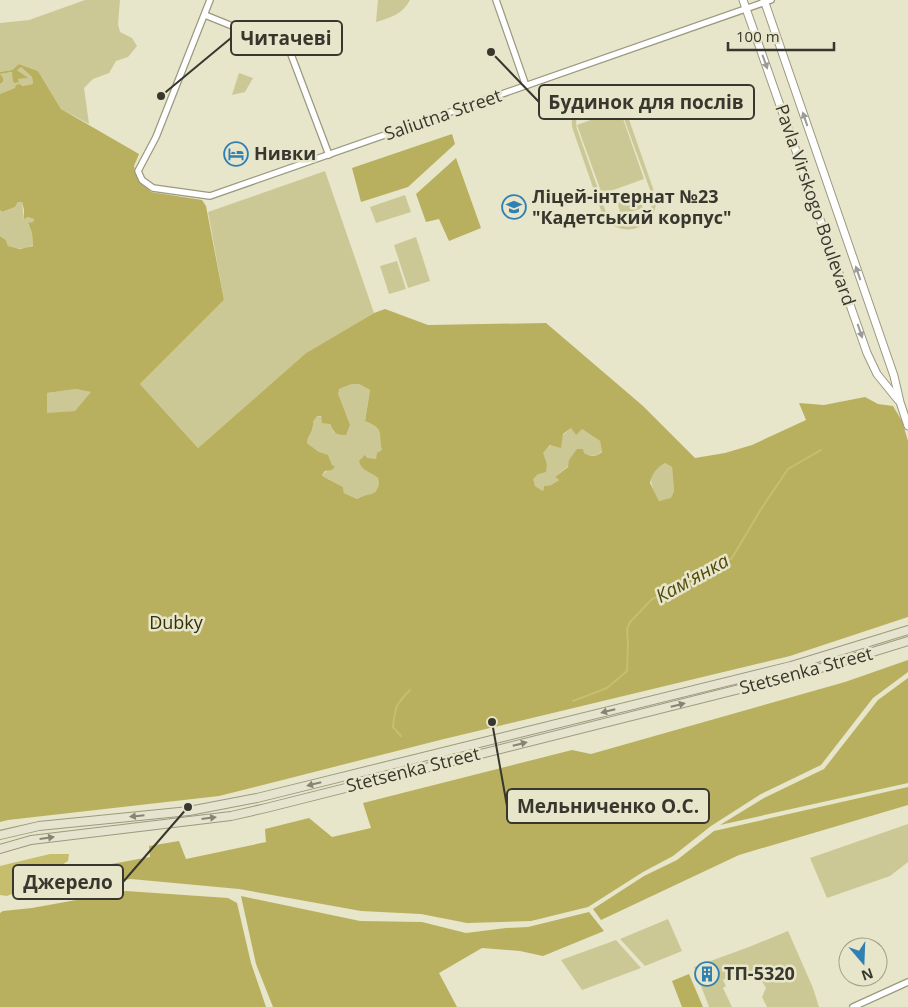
<svg xmlns="http://www.w3.org/2000/svg" width="908" height="1007" viewBox="0 0 908 1007" font-family="'Open Sans',sans-serif">
<rect width="100%" height="100%" fill="#e7e5ca"/>
<g fill="#ccc895" fill-rule="evenodd">
<path d="M85,0H120L118,24L120,32L132,38L137,46L128,57L116,61L109,73L93,79L84,88L89,124L61,109L38,71L19,64L12,70L0,72V23L29,20Z"/>
<path d="M378,0H410C403,14 390,18 376,22Z"/>
<path d="M20,66L32,77L33,84L21,86L0,94V84L3,82L0,74L13,72L19,82L18,79L27,78L17,70Z"/>
<path d="M239,73L253,78L245,92L232,95Z"/>
<path d="M594,93C609,93 617,96 625,108L657,200C653,229 626,239 604,219L572,127C571,109 578,98 594,93ZM596,98C606,98 615,100 620,109L577,125L602,194L644,179L620,110L622,113L653,198C651,226 626,235 607,215L577,129C574,113 580,103 596,98Z"/>
<path d="M325,171L374,313L306,353L198,448L140,384L224,300L208,212Z"/>
<path d="M638,194L643,208L621,215L617,202Z"/>
<path d="M405,195L411,212L376,223L370,207Z"/>
<path d="M18,202H22L24,219L28,217L34,218L33,222L28,224L32,233L33,245C23,250 18,249 8,246L6,240L0,236V210L2,212L15,207Z"/>
<path d="M416,237L430,281L408,288L394,245Z"/>
<path d="M397,261L406,289L389,294L380,266Z"/>
<path d="M352,384H359L370,390L365,421C369,423 375,425 377,428C382,432 379,443 382,450L376,459L366,470L378,478V490L369,496L360,497L357,499L344,493L343,487L324,477L322,475L334,465H332L328,456L319,452L307,443V438L313,428V422L317,416C326,416 331,425 334,433L338,389Z"/>
<path d="M76,389L92,392L75,411L47,414V393Z"/>
<path d="M571,428L582,429L600,441L602,451C595,457 592,457 584,453L555,477L559,480L551,485L544,486L543,491L535,486L532,479L547,464L542,453Z"/>
<path d="M665,463L672,467L674,491L671,499L659,501C650,484 645,474 665,463Z"/>
<path d="M908,824V862L890,876L827,898L810,858Z"/>
<path d="M668,919L682,951L645,966L620,939Z"/>
<path d="M788,931L813,988L819,1007H767L762,997L766,988L755,970L738,973L723,980L726,986L723,988L732,1007H709L694,967L749,947Z"/>
<path d="M616,940L641,968L582,990L561,960Z"/>
</g>
<g fill="#b8b05f" fill-rule="evenodd">
<path d="M19,64L38,71L61,109L139,154L134,166L137,177L151,192L202,200L206,206L224,300L140,384L198,448L306,353L374,313L385,309L428,325L546,323L643,406L695,458L725,453L752,445L806,420L799,403L824,405L865,397L878,404L893,406L902,421L908,441V617L790,656L444,739L219,796L8,820L0,822V236L6,240L8,246L20,249L33,246L32,233L28,223L33,222L34,219L28,217L24,219V210L22,202H18L15,207L2,212L0,210V94L15,88L16,85L20,84L22,86L33,84L32,77L21,67L17,70L28,78L18,79L19,82L15,83L13,82L12,72L0,74L3,78V82L0,84V72L12,70ZM352,384H359L370,390L365,421C369,423 375,425 377,428C382,432 379,443 382,450L377,453L376,459L367,458L365,455L359,461C361,471 371,472 378,478C381,498 368,492 357,499L344,493L343,487L324,477L322,475L325,471L332,470L335,466L332,465L328,455L319,452L307,443C307,434 314,433 313,422L317,416H321L322,423L330,424C334,433 336,435 346,435L350,425L338,394L339,389ZM76,389L91,392L75,411L47,413V393ZM571,428L576,435L582,429L600,441L602,452C595,457 592,457 584,453L583,449H577L569,460L568,467L555,477L559,480L551,485L544,486L543,491L535,486L533,479L538,474L546,472L547,464L543,453L550,445L561,448L563,434ZM665,463L672,467L674,491L671,498L659,501L650,483C652,474 656,468 665,463Z"/>
<path d="M452,134L455,144L408,187L361,202L352,168Z"/>
<path d="M456,158L481,228L449,241L439,219L426,222L416,194Z"/>
<path d="M908,660V672L873,698L821,765L761,794L711,826L673,856L643,872L588,907L531,921L467,923L421,914L361,911L239,889L131,879L89,884L20,900L16,896L33,889L66,870L73,871L150,857L149,846L179,841L186,859L266,842L265,829L309,818L332,837L371,828L363,803L572,750L591,754L845,682Z"/>
<path d="M908,678V783L720,825L764,798L824,769L878,700Z"/>
<path d="M908,787V805L739,855L601,920L593,909L644,876L677,860L714,831Z"/>
<path d="M126,891L228,898L237,903L251,963L266,1007H0V913L3,911L32,908Z"/>
<path d="M241,896L360,921L422,922L466,933L506,928L528,927L589,912L604,931L543,956L520,951L482,948L439,973L457,1007H273L256,964Z"/>
<path d="M689,974L703,1007H682L672,981Z"/>
</g>
<path fill="#c6be6c" d="M50,854H69L68,861L29,886L7,896L0,895V866Z"/>
<g fill="none" stroke-linecap="round" stroke-linejoin="round">
<g stroke="#c6be6c" stroke-width="2">
<path d="M573,701L607,688L627,671L628,644L627,629L630,622L652,599L684,587L732,558L761,509L788,469L821,450"/>
<path d="M401,736L393,727C395,707 396,704 410,690"/>
</g>
<g stroke="#9b9980" stroke-width="8">
<g id="minor">
<path d="M210,0L156,137L138,171L142,180L153,188L210,196L771,0"/>
<path d="M496,0L526,86"/>
<path d="M205,15L289,49L329,155"/>
<path d="M853,1007L908,982"/>
</g>
</g>
<g stroke="#9b9980" stroke-width="9">
<g id="tertiary">
<path d="M743,0L867,353L877,374L898,400"/>
<path d="M764,0L894,376L900,402L908,426"/>
</g>
</g>
<g stroke="#9b9980" stroke-width="10">
<g id="secondary">
<path d="M0,835L39,826L189,811L257,798L791,666L908,630"/>
<path d="M0,849L31,840L231,816L266,808L811,671L908,641"/>
</g>
</g>
<use href="#minor" stroke="#fff" stroke-width="5.5"/>
<use href="#tertiary" stroke="#fff" stroke-width="7"/>
<use href="#secondary" stroke="#e6e4ce" stroke-width="8"/>
</g>
<defs><path id="oneway-solid" d="M-6-.8H1V-3.2L6.5 0L1 3.2V.8H-6Z" transform="scale(1.25)"/></defs>
<g fill="#9c9b96">
<use href="#oneway-solid" transform="translate(765 62) rotate(70)"/>
<use href="#oneway-solid" transform="translate(805 119) rotate(-109)"/>
<use href="#oneway-solid" transform="translate(858 273) rotate(-109)"/>
<use href="#oneway-solid" transform="translate(860 331) rotate(71)"/>
</g>
<g fill="#868575">
<use href="#oneway-solid" transform="translate(678 705) rotate(-14)"/>
<use href="#oneway-solid" transform="translate(608 711) rotate(166)"/>
<use href="#oneway-solid" transform="translate(520 744) rotate(-14)"/>
<use href="#oneway-solid" transform="translate(314 784) rotate(166)"/>
<use href="#oneway-solid" transform="translate(137 816) rotate(174)"/>
<use href="#oneway-solid" transform="translate(209 818) rotate(-7)"/>
<use href="#oneway-solid" transform="translate(47 838) rotate(-8)"/>
</g>
<defs>
<g id="hotel-ring" transform="scale(1.25)"><circle r="9.5" fill="#e7e5ca" stroke="#3180b2" stroke-width="1.5"/><path d="M-6-4.5h1.5V1H6V5H4.5V3h-9V5H-6ZM-4 0a1.8 1.8 0 1 1 3.6 0ZM.5 0V-2.5h3Q6-2.5 6 0Z" fill="#3180b2"/></g>
<g id="school-ring" transform="scale(1.25)"><circle r="9.5" fill="#e7e5ca" stroke="#3180b2" stroke-width="1.5"/><path d="M0-5L7-2L0 1L-7-2ZM-4 1L0 2.5L4 1V4Q0 6-4 4Z" fill="#3180b2"/></g>
<g id="building-ring" transform="scale(1.25)"><circle r="9.5" fill="#e7e5ca" stroke="#3180b2" stroke-width="1.5"/><path d="M-4-6H4V6H1V3H-1V6H-4ZM-2.5-4.3h1.7v1.8h-1.7ZM.8-4.3h1.7v1.8H.8ZM-2.5-1h1.7V.8h-1.7ZM.8-1h1.7V.8H.8Z" fill="#3180b2"/></g>
</defs>
<g fill-rule="evenodd">
<use href="#hotel-ring" x="236" y="154"/>
<use href="#school-ring" x="514" y="207"/>
<use href="#building-ring" x="707" y="974"/>
</g>
<g text-anchor="middle" stroke-width="5" stroke-linejoin="round" paint-order="stroke">
<g font-size="18" fill="#38372d" stroke="#e7e5ca">
<text transform="translate(443 115) rotate(-19)" y="6">Saliutna Street</text>
<text transform="translate(815 205) rotate(71)" y="6">Pavla Virskogo Boulevard</text>
<text transform="translate(806 671) rotate(-15)" y="6">Stetsenka Street</text>
<text transform="translate(413 770) rotate(-14)" y="6">Stetsenka Street</text>
</g>
<g font-size="18" font-weight="bold" fill="#38372d" stroke="#e7e5ca" text-anchor="start">
<text x="254" y="160">Нивки</text>
<text x="532" y="203">Ліцей-інтернат №23<tspan x="532" dy="21">"Кадетський корпус"</tspan></text>
<text x="724" y="980">ТП-5320</text>
</g>
<g font-size="18" fill="#332f0b" stroke="#e7e5ca">
<text x="176" y="629">Dubky</text>
</g>
<g font-size="19" font-style="italic" fill="#504a09" stroke="#e7e5ca">
<text transform="translate(692 578) rotate(-29)" y="7">Кам'янка</text>
</g>
</g>
<path fill="none" stroke="#38372d" stroke-width="2" d="M161 96L231 38M491 52L539 102M492 722L507 806M188 807L123 882"/>
<g fill="#38372d" stroke="#e7e5ca" stroke-width="2">
<circle cx="161" cy="96" r="5"/>
<circle cx="491" cy="52" r="5"/>
<circle cx="492" cy="722" r="5"/>
<circle cx="188" cy="807" r="5"/>
</g>
<g fill="#e7e5ca" stroke="#38372d" stroke-width="2">
<rect x="231" y="21" width="111" height="34" rx="5"/>
<rect x="539" y="85" width="215" height="34" rx="5"/>
<rect x="507" y="789" width="202" height="34" rx="5"/>
<rect x="13" y="865" width="110" height="34" rx="5"/>
</g>
<g font-size="19" text-anchor="middle" font-weight="bold" fill="#38372d">
<text x="286" y="45">Читачеві</text>
<text x="646" y="109">Будинок для послів</text>
<text x="608" y="813">Мельниченко О.С.</text>
<text x="68" y="889">Джерело</text>
</g>
<g transform="translate(863 962) rotate(161)"><circle r="24" fill="#e7e5ca" stroke="#a19f8b"/>
<path d="M0-4L9 19L0 12L-9 19Z" fill="#3180b2"/>
<text y="-8" font-size="14" font-weight="bold" text-anchor="middle" fill="#38372d">N</text>
</g>
<path d="M728 42v8h106v-8" fill="none" stroke="#38372d" stroke-width="2.5"/>
<text x="736" y="42" font-size="15" fill="#38372d" stroke="#e7e5ca" stroke-width="4" paint-order="stroke">100 m</text>
</svg>
